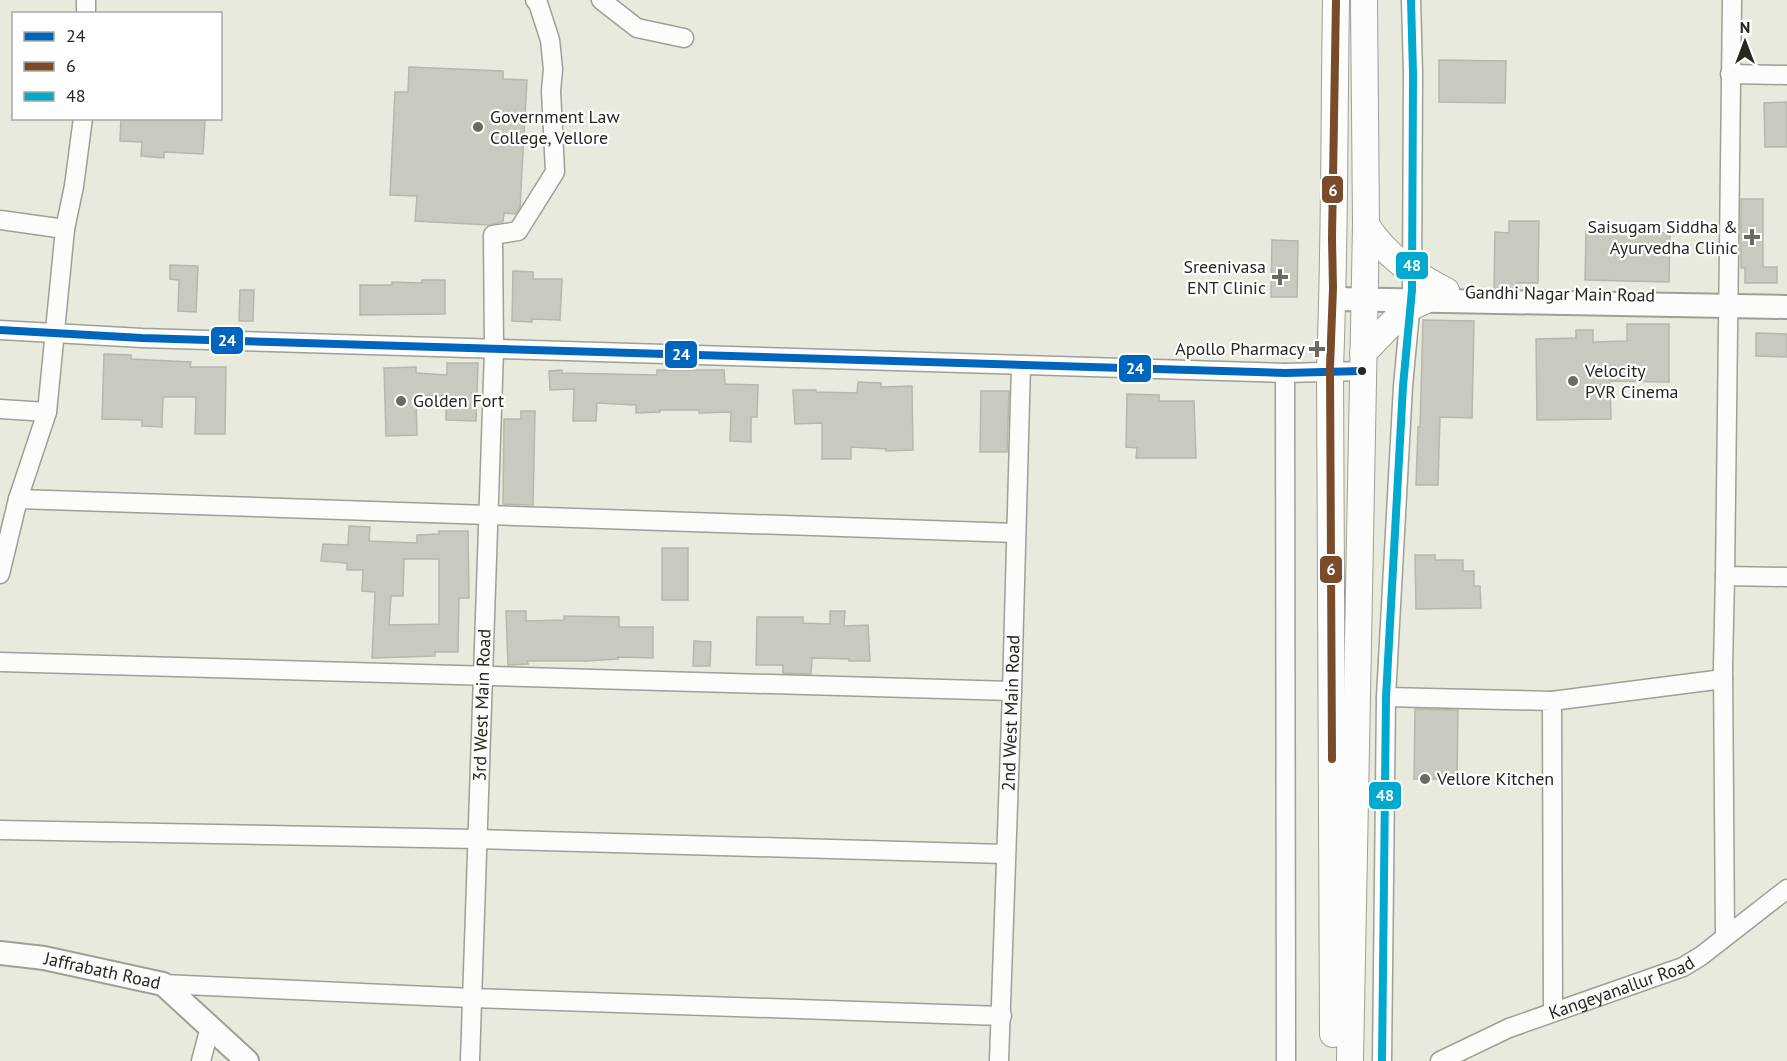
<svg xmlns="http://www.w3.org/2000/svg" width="1787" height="1061" viewBox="0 0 1787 1061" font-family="'PT Sans',sans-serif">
<rect width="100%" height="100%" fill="#e9eade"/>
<g fill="#c8cabf" stroke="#b6b7ad" stroke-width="1.5" fill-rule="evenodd">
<path d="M1439,60L1506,61L1505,103L1439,102Z"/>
<path d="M409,67L503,71V79L527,80L520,207L515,214L504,213L503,222L489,225L415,221L417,196L390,195L395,92H408Z"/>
<path d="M1787,102V147H1765L1764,103Z"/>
<path d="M121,118L205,120L203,154L164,152V158L141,156L142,142L120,141Z"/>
<path d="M1741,199H1763V267H1777V283H1745V268H1741Z"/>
<path d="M1509,221H1539L1538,283H1517V289L1494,288L1495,232L1509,233Z"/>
<path d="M1586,231L1670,233L1669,282L1585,280Z"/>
<path d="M1272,240L1298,241L1297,297H1271Z"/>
<path d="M170,265L198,266L196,312L178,311L179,280L170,279Z"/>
<path d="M513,271L533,272V279H562L560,320L532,319V322L512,321Z"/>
<path d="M422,280H445V314L360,315V285H392V282L422,283Z"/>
<path d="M240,290H254L253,321H239Z"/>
<path d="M1423,320L1474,321L1472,418L1440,417L1438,485H1416L1418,427H1420Z"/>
<path d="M1627,324H1669V382L1610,381L1611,419L1537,420L1536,339L1576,338V330H1593V342L1627,341Z"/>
<path d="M1756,333L1787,334V357L1756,356Z"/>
<path d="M104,354L131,355V359L191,362L190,367H226L225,434H195L196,397H163L162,427L142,426V420L102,419Z"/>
<path d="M447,363H478L476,421L446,420V396L416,395L417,435L386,436L384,368L416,367V373L447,375Z"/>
<path d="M562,370V373L657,375V370H724L725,384L758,385L757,417H751V442L730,441L731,412L699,413V410H660V412L636,413V405L597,403L596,421H573L574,389L550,390L549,371Z"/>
<path d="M858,382L881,383V387L912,386L913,450L886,451V449L851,447V459H822V423L795,424L793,390H816V392L857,393Z"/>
<path d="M981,391H1009L1007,452H980Z"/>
<path d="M1127,394L1159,395V401H1194L1196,458H1136L1137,448L1126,447Z"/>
<path d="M521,411H535L533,505L503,504L504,419H521Z"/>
<path d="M349,526L370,527L369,541L417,543V535L439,534V531H468L469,598H459L458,652H435V656L372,658L375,592L362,591L363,570H347V563L321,561L323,544L348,545ZM404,559H439V624L389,625L391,596H403Z"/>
<rect x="662" y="548" width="26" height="52"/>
<path d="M1415,555H1435V560H1463V571H1474V586H1480L1481,608L1416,609Z"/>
<path d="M506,611H526V621L564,620V616L619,617V627H653V658L618,657V659L586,661H527L528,664L508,665Z"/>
<path d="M830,611H845L844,626L868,625L870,661H849V659L812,658L811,674L783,673V665H756L757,617H803V623L830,624Z"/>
<path d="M694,641L711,642L710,666H693Z"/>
<path d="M1415,709L1458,710L1457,779H1414Z"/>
</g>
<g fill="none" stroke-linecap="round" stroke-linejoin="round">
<g stroke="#9e9f96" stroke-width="21">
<g id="minor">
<path d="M601,0L637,28L684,38"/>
<path d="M1732,0L1725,576L1787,577"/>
<path d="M86,14V0"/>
<path d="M1730,74L1787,75"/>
<path d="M0,220L65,229L74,186L83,118"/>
<path d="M0,330L142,338L1285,373L1362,371"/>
<path d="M1285,373L1286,1061"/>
<path d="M0,409L47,412"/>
<path d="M18,499L1016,533"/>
<path d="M0,574L18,499L47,412L65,229"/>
<path d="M1725,576L1723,667L1725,936"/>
<path d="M0,662L1012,691"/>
<path d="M1386,697L1552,701L1553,1012"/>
<path d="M1552,701L1723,679"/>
<path d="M0,830L477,839L1005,854"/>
<path d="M163,984L472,998L1002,1016"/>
<path d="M201,1061L210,1027"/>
<path id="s1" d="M470,1061L494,350L493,235L518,231L555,172L551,91L553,69L550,40L538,3L535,0"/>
<path id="s2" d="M999,1061L1012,691L1021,365"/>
<path d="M1382,1061L1386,697L1403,386L1412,290L1413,73L1411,0"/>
<path id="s3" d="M1440,1061L1509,1028L1683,967L1701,956L1787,889"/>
</g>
</g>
<g stroke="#9e9f96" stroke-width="26">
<g id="major">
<path d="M1333,299L1787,307"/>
<path id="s4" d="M0,953L44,958L163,984L247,1061"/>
</g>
</g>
<g stroke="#9e9f96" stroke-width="28">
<g id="highway">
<path d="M1366,225C1388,258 1412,273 1446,291"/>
<path d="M1363,353L1398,317L1411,307L1446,291"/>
<path d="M1333,1034L1330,367C1335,245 1334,122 1336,0"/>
<path d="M1350,1061L1366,225L1364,0"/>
</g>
</g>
<use href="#minor" stroke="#fcfcfa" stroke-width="18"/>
<use href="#major" stroke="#fcfcfa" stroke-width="22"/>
<use href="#highway" stroke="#fcfcfa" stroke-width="26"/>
<g stroke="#fff" stroke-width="12">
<path id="bus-1" d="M0,330L142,338L1285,373L1362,371"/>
</g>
<g stroke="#fff" stroke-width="12">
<path id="bus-2" d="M1332,759L1330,367L1333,288L1332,238L1336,0"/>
</g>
<g stroke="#fff" stroke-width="12">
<path id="bus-3" d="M1382,1061L1386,697L1403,386L1412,290L1413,73L1411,0"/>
</g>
<use href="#bus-1" stroke="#0065bd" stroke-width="8"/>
<use href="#bus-2" stroke="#7a4b2a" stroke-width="8"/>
<use href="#bus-3" stroke="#00a9ce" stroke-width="8"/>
</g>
<g fill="#6a6b61" stroke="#fff" stroke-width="2">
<circle cx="478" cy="127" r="6"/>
<path d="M1749 228h6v6h6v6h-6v6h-6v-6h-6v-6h6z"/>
<path d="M1277 268h6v6h6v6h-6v6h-6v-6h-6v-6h6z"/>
<path d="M1314 340h6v6h6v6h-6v6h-6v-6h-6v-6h6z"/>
<circle cx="1573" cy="381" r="6"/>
<circle cx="401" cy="401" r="6"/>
<circle cx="1425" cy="779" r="6"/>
</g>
<circle fill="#26271e" stroke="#fff" stroke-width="2" cx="1362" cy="371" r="5"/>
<g text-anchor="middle" stroke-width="4.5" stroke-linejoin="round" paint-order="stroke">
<g font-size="18" fill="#26271e" stroke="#fff" text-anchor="start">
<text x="490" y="123">Government Law<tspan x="490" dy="21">College, Vellore</tspan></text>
<text x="1738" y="233" text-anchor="end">Saisugam Siddha &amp;<tspan x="1738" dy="21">Ayurvedha Clinic</tspan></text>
<text x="1266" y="273" text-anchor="end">Sreenivasa<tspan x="1266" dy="21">ENT Clinic</tspan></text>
<text x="1305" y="355" text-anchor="end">Apollo Pharmacy</text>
<text x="1585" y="377">Velocity<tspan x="1585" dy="21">PVR Cinema</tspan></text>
<text x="413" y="407">Golden Fort</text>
<text x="1437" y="785">Vellore Kitchen</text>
</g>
<g font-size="18" fill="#26271e" stroke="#fff">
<text transform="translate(1560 294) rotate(1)" y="6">Gandhi Nagar Main Road</text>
<text dy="6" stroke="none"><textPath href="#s1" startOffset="356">3rd West Main Road</textPath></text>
<text dy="6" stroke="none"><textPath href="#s2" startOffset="348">2nd West Main Road</textPath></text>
<text dy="6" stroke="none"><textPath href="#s4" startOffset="104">Jaffrabath Road</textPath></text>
<text dy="6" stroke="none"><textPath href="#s3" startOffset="196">Kangeyanallur Road</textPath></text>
</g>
</g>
<g stroke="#fff" stroke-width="2">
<rect x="1321" y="175" width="23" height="29" rx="6" fill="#7a4b2a"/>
<rect x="1395" y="251" width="34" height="29" rx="6" fill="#00a9ce"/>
<rect x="210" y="326" width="34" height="29" rx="6" fill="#0065bd"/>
<rect x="664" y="340" width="34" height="29" rx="6" fill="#0065bd"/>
<rect x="1118" y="354" width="34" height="29" rx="6" fill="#0065bd"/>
<rect x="1319" y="555" width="24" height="29" rx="6" fill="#7a4b2a"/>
<rect x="1368" y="781" width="34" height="29" rx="6" fill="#00a9ce"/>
</g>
<g font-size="16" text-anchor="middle" font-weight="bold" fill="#fff">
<text x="1333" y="196">6</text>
<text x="1412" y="271">48</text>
<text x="227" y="346">24</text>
<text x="681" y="360">24</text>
<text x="1135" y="374">24</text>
<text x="1331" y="575">6</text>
<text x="1385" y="801">48</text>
</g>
<rect x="12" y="12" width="210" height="108" fill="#ffffff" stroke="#a8a9a5" stroke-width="1.5"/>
<rect x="24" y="32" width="30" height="9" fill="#0065bd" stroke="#a8a9a5" stroke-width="1.5"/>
<text x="66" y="42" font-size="18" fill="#26271e">24</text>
<rect x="24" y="62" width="30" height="9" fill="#7a4b2a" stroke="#a8a9a5" stroke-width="1.5"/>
<text x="66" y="72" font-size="18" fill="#26271e">6</text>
<rect x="24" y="92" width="30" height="9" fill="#00a9ce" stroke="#a8a9a5" stroke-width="1.5"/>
<text x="66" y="102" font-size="18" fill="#26271e">48</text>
<g transform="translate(1745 42)" stroke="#ffffff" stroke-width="4.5" paint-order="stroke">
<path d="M0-4.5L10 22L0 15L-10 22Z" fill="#26271e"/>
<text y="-9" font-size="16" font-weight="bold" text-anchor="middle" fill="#26271e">N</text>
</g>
</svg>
